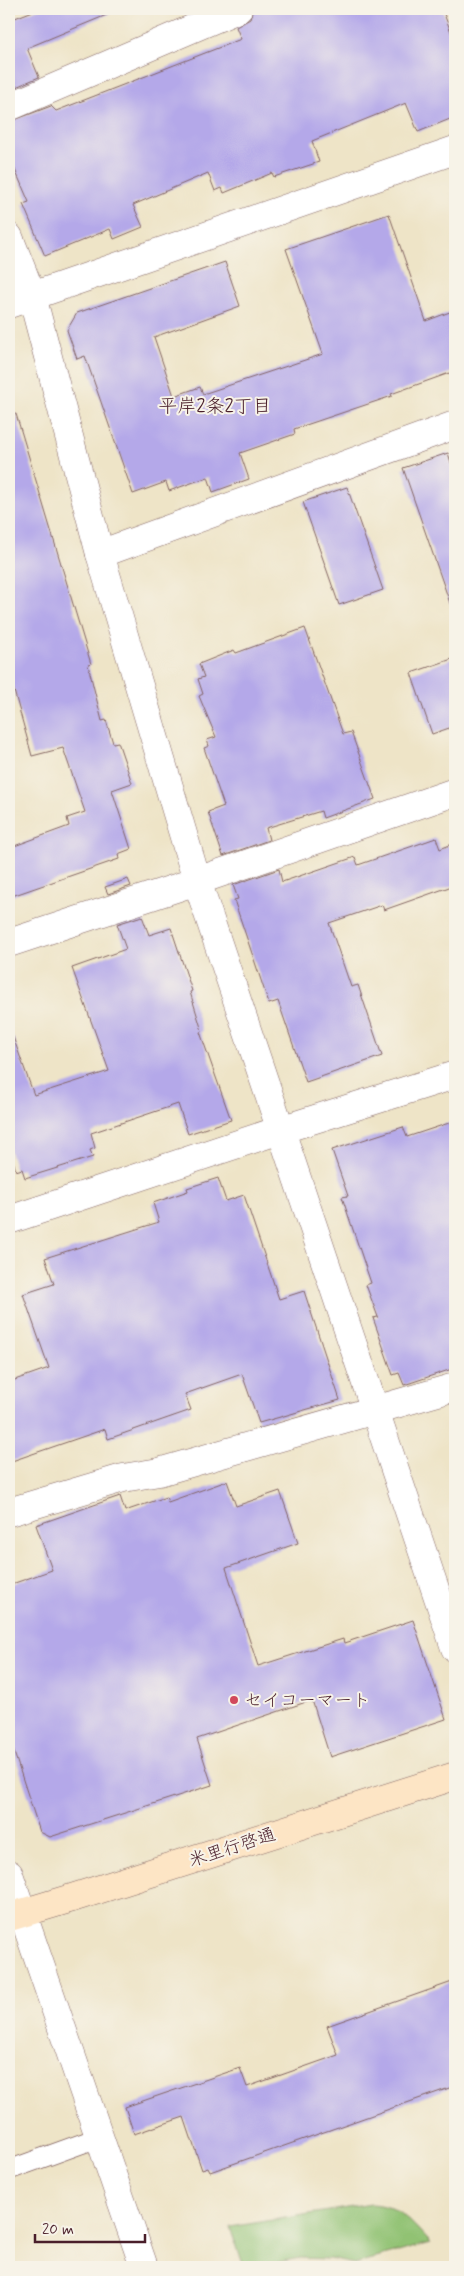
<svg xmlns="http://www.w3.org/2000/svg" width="464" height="2276" viewBox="0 0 464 2276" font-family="Mynerve,'Klee One',sans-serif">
<rect width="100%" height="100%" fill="#f7f3e8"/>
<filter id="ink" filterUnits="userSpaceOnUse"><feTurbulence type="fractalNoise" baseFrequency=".02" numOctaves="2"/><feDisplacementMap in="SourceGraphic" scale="10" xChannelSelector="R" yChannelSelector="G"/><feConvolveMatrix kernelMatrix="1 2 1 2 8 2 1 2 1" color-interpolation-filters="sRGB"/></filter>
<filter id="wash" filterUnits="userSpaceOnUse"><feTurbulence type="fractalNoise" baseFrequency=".0096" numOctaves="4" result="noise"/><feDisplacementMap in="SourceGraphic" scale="20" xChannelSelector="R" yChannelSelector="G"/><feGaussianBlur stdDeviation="1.12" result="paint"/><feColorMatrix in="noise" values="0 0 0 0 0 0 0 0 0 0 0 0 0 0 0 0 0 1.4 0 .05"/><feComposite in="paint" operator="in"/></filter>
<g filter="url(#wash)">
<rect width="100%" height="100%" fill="#eee4c7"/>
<path fill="#91c273" stroke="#6e704f" d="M371,2204C400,2205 412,2224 431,2243L354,2264L329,2259L300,2258L253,2267L243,2264L230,2227Z"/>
<g id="blocks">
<g fill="#b4a8e9">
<path d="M9,9H11L15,18L38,9H121L27,48L39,77L9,90Z"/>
<path d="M253,9H442L455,42V117L418,132L406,103L312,141L319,162L274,177L272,173L224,193L222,188L215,191L208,173L133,205L143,227L114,239L110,229L45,256L23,204L29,202L9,156V122L51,106L56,111L241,39L236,27L250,19Z"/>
<path d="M389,214L426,321L455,310V371L391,394L392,396L294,429L295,434L240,453L249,479L213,492L208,477L169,491L166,482L133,494L85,356L77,359L67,330L77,313L225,262L240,306L154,337L174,396L200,387L203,394L323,354L286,249Z"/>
<path d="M16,414L91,664L88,665L102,721L106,720L113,743L118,742L132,783L112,790L131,849L118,854L119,859L9,897V848L69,826L67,818L85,812L63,748L32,756L13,687L9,689V415Z"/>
<path d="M448,453L455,475V605L451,606L403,468Z"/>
<path d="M347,487L383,590L339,605L303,502Z"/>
<path d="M305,628L343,734L351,732L375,799L323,818L321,811L266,828L269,840L223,856L208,812L224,806L204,748L209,746L207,740L216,737L199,696L203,694L198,679L204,677L199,664L234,650L236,653Z"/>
<path d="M455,658V726L432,734L411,673Z"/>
<path d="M436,838L440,849L455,843V885L384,910L382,905L329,923L351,987L358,985L382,1056L306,1082L278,1001L269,1004L234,900L238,899L233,885L279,869L282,882L355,857L358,865Z"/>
<path d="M128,879L131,886L108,894L105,887Z"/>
<path d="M142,916L149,935L171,928L192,991L190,992L202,1031L200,1032L231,1120L188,1134L178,1104L91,1133L95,1148L90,1150L93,1157L25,1178L22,1169L16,1171L9,1147V1037H13L34,1095L109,1071L72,968L126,949L117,924Z"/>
<path d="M455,1121V1368L404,1385L399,1373L393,1375L373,1318L378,1317L366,1285L371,1283L342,1197L348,1196L332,1150L403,1127L407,1137Z"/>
<path d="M218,1178L226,1201L244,1195L279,1299L304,1291L340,1400L259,1423L242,1374L185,1394L191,1410L108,1439L105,1429L9,1462V1382L49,1368L23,1294L54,1284L45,1258L159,1222L153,1203L188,1191L187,1188Z"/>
<path d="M227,1481L236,1506L280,1491L298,1543L226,1568L258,1666L343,1639L344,1643L413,1620L446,1719L330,1757L312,1700L197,1739L212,1785L50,1837L40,1832L9,1737V1585L52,1570L36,1525L120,1496L125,1511L166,1497L168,1502Z"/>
<path d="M455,1981V2086L210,2172L208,2168L202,2170L184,2117L134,2134L125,2107L240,2068L247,2087L338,2055L327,2026Z"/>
</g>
</g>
</g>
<g filter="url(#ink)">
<use href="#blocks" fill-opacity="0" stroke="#836462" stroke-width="1"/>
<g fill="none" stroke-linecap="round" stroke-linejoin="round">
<g stroke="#836462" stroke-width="21">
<path id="lane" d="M9,2170L100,2137"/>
</g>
<g stroke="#836462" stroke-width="29">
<g id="street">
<path d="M9,107L238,9"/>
<path d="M9,237L32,296L100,554L197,881L455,1648"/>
<path d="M9,304L455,150"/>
<path d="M100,554L455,425"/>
<path d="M9,943L197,881L455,792"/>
<path d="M9,1220L280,1130L455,1075"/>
<path d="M9,1512L123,1478L159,1472L455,1387"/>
<path d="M9,1874L144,2267"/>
</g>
</g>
<g stroke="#836462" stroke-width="29">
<path id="secondary" d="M9,1917L72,1898L455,1776"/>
</g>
<use href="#lane" stroke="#fff" stroke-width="19"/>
<use href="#street" stroke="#fff" stroke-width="28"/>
<use href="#secondary" stroke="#fde5c5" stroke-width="28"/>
</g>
</g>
<circle fill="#d1495b" stroke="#f7f3e8" stroke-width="2" cx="234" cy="1700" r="5"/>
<g text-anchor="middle" stroke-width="4" stroke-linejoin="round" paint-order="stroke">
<g font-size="18" fill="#4a1f2b" stroke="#f7f3e8" text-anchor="start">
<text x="244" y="1706">セイコーマート</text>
</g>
<g font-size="18" fill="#4a1f2b" stroke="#f7f3e8">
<text transform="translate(232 1847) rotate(-18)" y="6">米里行啓通</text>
</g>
<g font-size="19" fill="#4a1f2b" stroke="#f7f3e8">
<text x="215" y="412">平岸2条2丁目</text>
</g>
</g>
<rect width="464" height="2276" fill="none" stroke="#f7f3e8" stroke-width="30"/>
<path d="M35 2234v8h110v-8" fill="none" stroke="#4a1f2b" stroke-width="2.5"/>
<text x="42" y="2234" font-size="15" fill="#4a1f2b" stroke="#f7f3e8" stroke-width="4" paint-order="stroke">20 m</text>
</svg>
